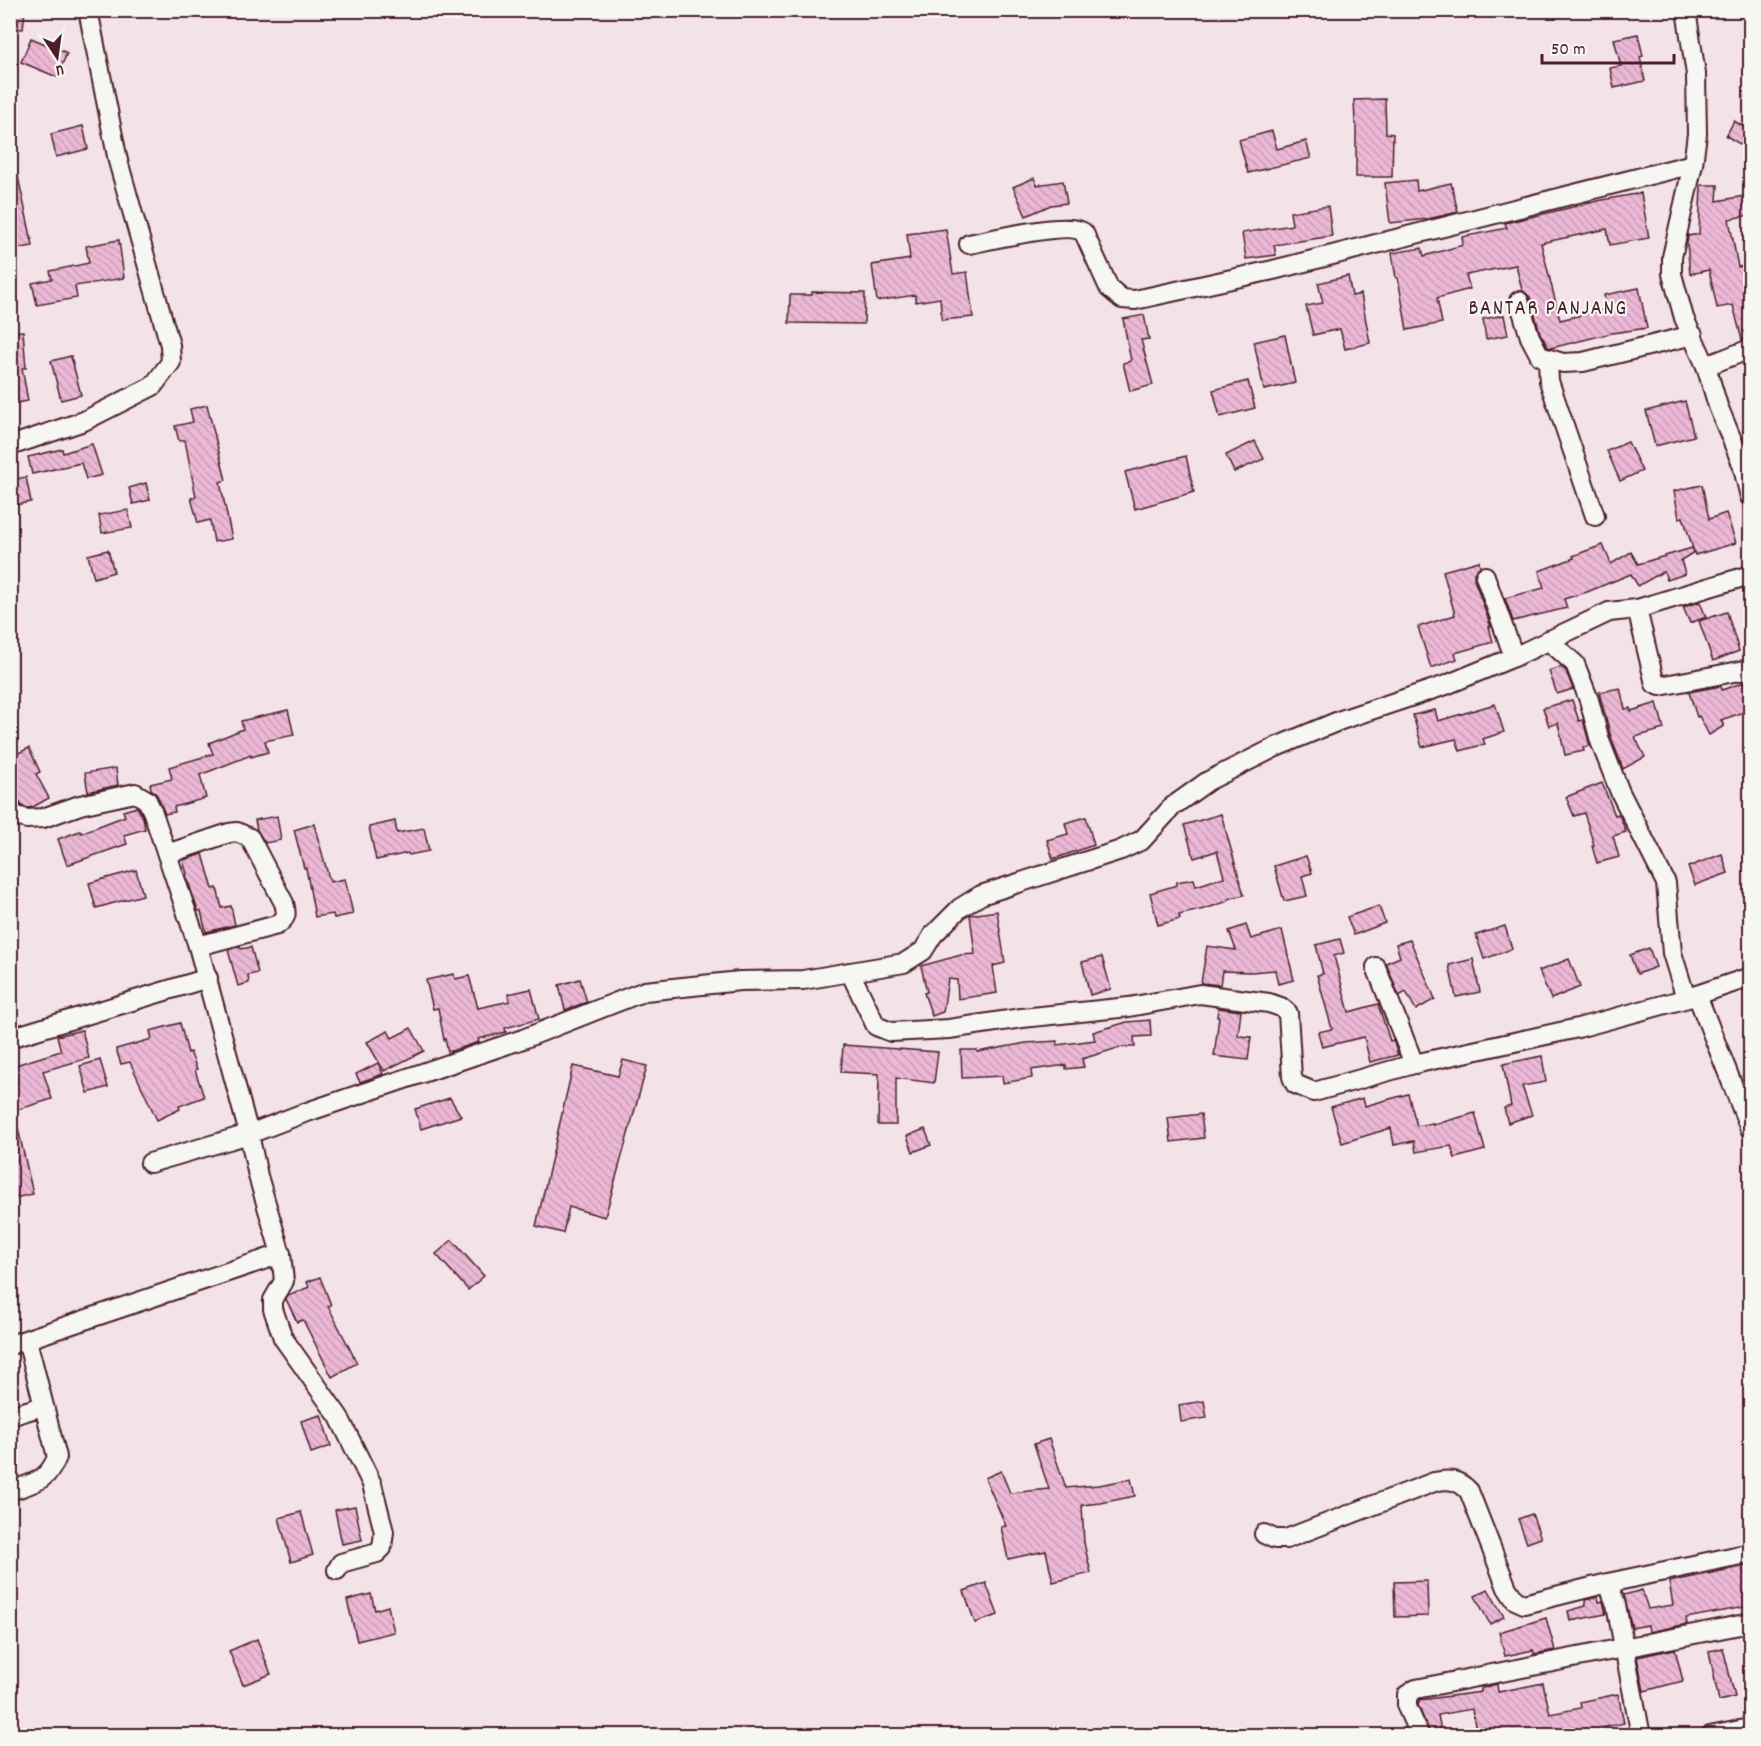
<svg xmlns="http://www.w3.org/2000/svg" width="1761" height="1746" viewBox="0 0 1761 1746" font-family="Dekko,sans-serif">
<defs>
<pattern id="building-back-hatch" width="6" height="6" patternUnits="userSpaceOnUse" patternTransform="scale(1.5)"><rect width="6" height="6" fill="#ebb8d5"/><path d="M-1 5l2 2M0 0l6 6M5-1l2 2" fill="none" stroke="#cb9eb7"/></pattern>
</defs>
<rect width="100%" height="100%" fill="#f3e3e9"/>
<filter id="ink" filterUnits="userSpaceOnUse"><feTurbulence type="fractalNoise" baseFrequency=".0167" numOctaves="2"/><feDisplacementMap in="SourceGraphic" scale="12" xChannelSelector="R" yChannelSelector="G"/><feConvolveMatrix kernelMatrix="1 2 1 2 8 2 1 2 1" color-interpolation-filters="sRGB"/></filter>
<g filter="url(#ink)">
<g fill="url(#building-back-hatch)" stroke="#4a1f2b" stroke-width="1.5">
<path d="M10,10H25L23,29L10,28Z"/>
<path d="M1638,34L1643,56L1640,57L1645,81L1614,88L1610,68L1621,66L1614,39Z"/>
<path d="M31,38L67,53L57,77L21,62Z"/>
<path d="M1385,99L1386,133L1393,134L1392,177H1356V123H1355L1354,100Z"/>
<path d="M1734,121L1750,130V137L1745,147L1726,136Z"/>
<path d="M83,126L88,149L56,157L51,134Z"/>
<path d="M1272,131L1277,149L1306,141L1311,158L1248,173L1239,140Z"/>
<path d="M17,172L33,246L10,250V173Z"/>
<path d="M1034,178L1037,185L1063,181L1067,203L1051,205L1026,216L1013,187Z"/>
<path d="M1416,180L1417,191L1451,183L1458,212L1428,219L1390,223L1385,183Z"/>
<path d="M1701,185H1718L1717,201L1750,195V215L1729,219L1738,267L1745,266L1750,293V338L1742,340L1733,305L1717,308L1709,270L1690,274L1687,243L1688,236L1699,234Z"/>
<path d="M1641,193L1649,238L1610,245L1607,229L1541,243L1560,320L1607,309L1604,295L1639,288L1647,328L1612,333L1551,348L1548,347L1540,333L1530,297L1522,290L1516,265L1466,275L1470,289L1437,298L1442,323L1407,330L1398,278H1396L1392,253L1422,248L1424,256L1463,245L1462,237L1507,228L1505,223L1602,200Z"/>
<path d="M1328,206L1332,236L1274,245L1276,255L1246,259L1242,233L1292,225L1290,212Z"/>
<path d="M946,229L953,274L967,272L973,317L942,320L940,298L916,302L915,295L877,301L872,265L910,259L907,234Z"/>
<path d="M119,240L124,278L75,286L77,298L37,305L32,283L52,279L50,271L89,263L86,246Z"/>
<path d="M1348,276L1352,296L1361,294L1370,343L1345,349L1340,329L1313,335L1306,306L1323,303L1318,283Z"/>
<path d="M812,292L865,293L864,324L789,323L790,295H812Z"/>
<path d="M1144,315L1149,339L1141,340L1153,385L1130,391L1123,363L1131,361L1123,319Z"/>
<path d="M1504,315L1508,335L1486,339L1483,319Z"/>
<path d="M23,331L26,368H22L28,401L10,404V332Z"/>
<path d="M1285,335L1295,383L1264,390L1254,342Z"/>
<path d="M71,356L81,395L61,400L51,361Z"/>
<path d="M1248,381L1255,408L1220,417L1213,390Z"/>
<path d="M1685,401L1694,436L1655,446L1646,411Z"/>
<path d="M207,405L226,480L220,482L232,539L214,542L210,520L198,523L191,498L196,497L185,440L179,441L175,426L193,422L190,409Z"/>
<path d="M1255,441L1264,459L1234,472L1226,455Z"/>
<path d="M1628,442L1642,471L1620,481L1607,451Z"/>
<path d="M92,444L102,475L86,479L81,463L32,474L28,457L62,449L63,453Z"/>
<path d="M1186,456L1194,492L1135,509L1125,472Z"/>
<path d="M26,477L31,502L10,506V480Z"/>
<path d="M146,483L150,500L133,504L129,488Z"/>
<path d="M1702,485L1709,519L1726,513L1736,543L1695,555L1694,552L1681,560L1685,574L1667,580L1664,571L1638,586L1631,574L1587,592L1564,599L1567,608L1513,621L1505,598L1544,588L1539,571L1574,558L1573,556L1586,551L1603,545L1611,564L1631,552L1638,564L1692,548L1694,552L1683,517L1679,518L1674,491Z"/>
<path d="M128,510L132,528L102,533L99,515Z"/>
<path d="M108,550L114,572L94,578L88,555Z"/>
<path d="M1479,561L1480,566L1474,573V579L1491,627H1489L1493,642L1455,653L1457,659L1431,668L1418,627L1455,615L1443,571Z"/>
<path d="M1700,602L1706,617L1690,623L1683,607Z"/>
<path d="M1727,612L1739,651L1713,661L1699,621Z"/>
<path d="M1561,667L1566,671L1573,689L1557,694L1549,671Z"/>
<path d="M1750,680V710L1721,720L1724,726L1709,735L1699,716L1697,717L1689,692L1721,686L1722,690Z"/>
<path d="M1620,688L1625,709L1630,708L1631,711L1657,703L1664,729L1635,737L1645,757L1623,769L1611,737L1599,692Z"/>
<path d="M1572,700L1579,721L1583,720L1590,746L1583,747L1584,751L1565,755L1558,723L1549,726L1543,708Z"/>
<path d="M1495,704L1504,732L1483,739L1485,744L1460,751L1456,739L1422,747L1413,715L1435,710L1438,721Z"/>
<path d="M288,710L294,735L265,741L268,752L251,757V755L200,775L206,798L174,807L175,812L165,814L157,795L151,789L150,784L172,779L169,767L213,754L209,743L243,729L241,721Z"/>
<path d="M29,748L40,772L36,774L49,798L33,807L28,808L22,806L10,785V757Z"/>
<path d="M116,768L118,785L88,792L85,773Z"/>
<path d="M1602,783L1615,815L1619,814L1626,832L1613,836L1619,857L1597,863L1592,846L1594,845L1584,813L1574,816L1566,797Z"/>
<path d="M137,807L143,817L145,829L124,835L127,844L67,865L58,839L80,831L81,833L125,816L123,811Z"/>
<path d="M1221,814L1244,895L1228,899V901L1208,908L1179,915L1180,919L1158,925L1150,893L1177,885V882L1194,879L1196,886L1224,877L1217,851L1194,858L1184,825Z"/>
<path d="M277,816L281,840L265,843L257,830L255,820Z"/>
<path d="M1086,817L1094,845L1053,859L1047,840L1068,834L1065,823Z"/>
<path d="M395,821L397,833L424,828L429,851L409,855L408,853L376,860L369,827Z"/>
<path d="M314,824L330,882L345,879L353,914L334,918L333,914L315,917L306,868H304L294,830Z"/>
<path d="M203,854L213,889L217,888L222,908L231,906L235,925L206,932L201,911H198L186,875L187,874L183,860Z"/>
<path d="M1722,854L1728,873L1695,885L1688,867Z"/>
<path d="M1306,856L1312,873L1302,876L1307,896L1284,901L1274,866Z"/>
<path d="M136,870L143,895L96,908L89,883Z"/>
<path d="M1379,906L1385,923L1354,935L1347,917Z"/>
<path d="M997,911L1005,963L993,966L997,993L958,999L957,980L948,979L943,1012L932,1016L924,993L927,992L921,966L961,955L975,954L970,915Z"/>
<path d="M1246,925L1251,939L1282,930L1294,980L1278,984L1275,970L1251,972L1222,971L1220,985L1201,983L1207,946L1236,950L1229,931Z"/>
<path d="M1505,926L1512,949L1484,959L1476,935Z"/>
<path d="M1340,939L1344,953L1334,956L1349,1012L1378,1004L1390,1041L1393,1040L1398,1055L1370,1062L1364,1037L1322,1047L1318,1032L1332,1029L1317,975L1323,974L1316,945Z"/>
<path d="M1410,940L1435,999L1416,1010L1406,992L1399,996L1386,963L1400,957L1396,944Z"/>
<path d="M240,946L241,949L251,947L258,973L248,975L249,983L238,986L228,950Z"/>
<path d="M1649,948L1656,967L1637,974L1630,955Z"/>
<path d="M1102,957L1111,989L1090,995L1082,962Z"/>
<path d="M1473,959L1480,992L1456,997L1449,965Z"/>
<path d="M1569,959L1580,987L1551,999L1539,971Z"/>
<path d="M454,974L455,979L469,976L478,1008L510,1001L508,994L531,989L539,1019L505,1028L506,1032L478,1039L479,1042L448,1052L445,1039L444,1040L438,1008L433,1009L426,980Z"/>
<path d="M580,979L587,1002L565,1010L559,985Z"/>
<path d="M1218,1008L1241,1011L1238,1036L1251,1037L1248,1060L1214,1056L1219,1017H1217Z"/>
<path d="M1150,1020L1151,1036L1134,1037L1135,1047H1121L1082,1059L1084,1067L1066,1069V1065L1031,1070L1032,1078L1003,1083L1002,1076L962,1078L961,1050H977V1052L1026,1043L1057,1041V1045L1095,1040L1093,1032L1127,1022Z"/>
<path d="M180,1023L188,1053L190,1052L197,1069L195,1070L204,1097L179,1106L180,1109L157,1120L130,1062L121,1064L116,1049L152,1039L150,1031Z"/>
<path d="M411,1028L424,1051L384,1071L367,1042L388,1031L392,1038Z"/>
<path d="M82,1030L89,1058L43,1071L52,1099L10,1112V1085L17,1084L12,1066L61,1051L57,1036Z"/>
<path d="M843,1045L938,1052L934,1083L896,1078V1125H878L879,1074L841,1072Z"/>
<path d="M1542,1056L1546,1082L1522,1086L1532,1115L1508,1123L1504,1108L1511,1106L1503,1064Z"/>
<path d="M100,1060L108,1087L88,1093L80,1066Z"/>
<path d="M623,1060L647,1066L605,1217L569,1207L563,1233L536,1226L573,1066L618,1076Z"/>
<path d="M378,1063L383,1074L360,1082L356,1074Z"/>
<path d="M1408,1094L1417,1126L1433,1123V1125L1475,1113L1485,1150L1455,1158L1451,1146L1416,1152L1414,1141L1394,1145L1391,1128L1342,1143L1331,1107L1363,1098L1365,1106Z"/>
<path d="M450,1098L461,1116L421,1129L415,1109Z"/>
<path d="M1201,1114L1204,1138L1171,1142L1168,1118Z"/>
<path d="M15,1115L33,1194L10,1199V1116Z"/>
<path d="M925,1129L931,1145L913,1152L907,1136Z"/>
<path d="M452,1240L484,1276L468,1290L436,1254Z"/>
<path d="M320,1277L331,1305L328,1306L357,1363L332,1377L303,1320L297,1322L286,1299L288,1296L309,1287L307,1282Z"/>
<path d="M1204,1401L1207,1418L1181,1422L1179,1405Z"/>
<path d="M321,1415L331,1446L311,1453L301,1421Z"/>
<path d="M1049,1439L1066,1488L1099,1485L1131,1479L1135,1496L1101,1503L1082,1505L1084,1543L1091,1573L1053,1582L1046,1551L1008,1559L1001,1527L1006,1526L985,1478L1001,1471L1010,1493L1049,1489L1034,1444Z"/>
<path d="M355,1506L362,1540L342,1544L335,1510Z"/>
<path d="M301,1512L313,1555L291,1562L279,1518Z"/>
<path d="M1532,1514L1541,1538L1527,1543L1518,1519Z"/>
<path d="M1750,1565V1606L1686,1618L1687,1624L1649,1632L1648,1625L1632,1628L1624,1595L1642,1590L1648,1609L1673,1605L1669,1582Z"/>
<path d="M1427,1581L1428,1616L1395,1617L1394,1582Z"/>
<path d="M986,1583L998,1615L975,1623L964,1591Z"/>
<path d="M1488,1589L1504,1617L1490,1624L1475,1596Z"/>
<path d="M371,1594L375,1610L388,1606L394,1632L357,1641L347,1600Z"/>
<path d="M1598,1597L1599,1602L1603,1601L1606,1614L1570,1621L1568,1611L1586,1606L1585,1600Z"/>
<path d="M1546,1618L1555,1650L1534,1654L1533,1650L1505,1656L1499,1632Z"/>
<path d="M257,1639L271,1674L243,1685L229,1651Z"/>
<path d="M1723,1648L1735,1697L1719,1701L1709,1651Z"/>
<path d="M1675,1649L1683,1681L1644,1691L1637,1657Z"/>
<path d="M1543,1683L1550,1714L1581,1708L1580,1702L1618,1694L1624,1723L1601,1728L1603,1736H1477L1472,1709L1438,1715L1442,1736H1431L1418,1705L1420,1700L1481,1692V1688L1497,1684L1498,1692Z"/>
</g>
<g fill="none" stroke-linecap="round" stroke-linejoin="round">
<g stroke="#4a1f2b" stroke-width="22">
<g id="minor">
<path d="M1686,10L1696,74L1697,134L1693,164L1672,257V274L1684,318L1706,366L1718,406L1742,464L1750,497"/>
<path d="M969,244C990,240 1071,220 1084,233L1109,288L1122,299L1135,300L1273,270L1693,164"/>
<path d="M1519,301L1530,337L1540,356L1563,363L1583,362L1693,335"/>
<path d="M1548,360L1549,381L1595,516"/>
<path d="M1706,366L1750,349"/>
<path d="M10,446L84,421L153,386L171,362L170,345L118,161L88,10"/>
<path d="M1485,576L1514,657"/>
<path d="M1637,609L1655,684L1660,686L1750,669"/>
<path d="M1548,640L1575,664L1589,700L1600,741L1620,792L1666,883L1672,953L1686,998"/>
<path d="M10,809L16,816L27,819L43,818L80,805L135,793L147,800L153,813L198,946L249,1134L258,1176L281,1254L284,1281L273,1300V1309L283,1338L339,1417L372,1484L384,1532L382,1548L377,1553L341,1563L337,1570"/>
<path d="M167,854L229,833L237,832L250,838L284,903C287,914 287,918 277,925L198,946"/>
<path d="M1376,967L1414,1064"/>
<path d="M850,972L876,1026L891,1032L949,1029L1022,1018L1129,1007L1200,994L1269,1003L1281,1007L1288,1013L1292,1077L1295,1084L1314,1092L1414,1064L1578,1028L1688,998L1750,977"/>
<path d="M1697,995L1750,1129"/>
<path d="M10,1038L208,978"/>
<path d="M150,1163L249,1134L304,1113L523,1039L645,991L740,981L803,980L904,963L923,951L933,935L960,908L981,895L1121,850L1142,840L1173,806L1208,781L1276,747L1341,720L1446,685L1514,657L1609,612L1637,609L1750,575"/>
<path d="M10,1345L281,1254"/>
<path d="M10,1416L43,1406"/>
<path d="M10,1491C33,1483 48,1481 57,1457L27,1340"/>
<path d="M1264,1534L1275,1539H1286L1434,1482C1448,1479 1458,1479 1469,1491L1507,1588L1515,1600L1524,1604L1608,1583L1750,1553"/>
<path d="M1608,1583L1616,1605L1641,1736"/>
<path d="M1420,1736L1407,1707V1695L1416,1689L1750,1623"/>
<path d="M1710,1736L1750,1728"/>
</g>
</g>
<use href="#minor" stroke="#f6f6f2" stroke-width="18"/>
</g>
</g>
<g text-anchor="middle" stroke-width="4.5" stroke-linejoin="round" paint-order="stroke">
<g font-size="21" letter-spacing="1.5" fill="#4a1f2b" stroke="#f6f6f2">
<text x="1548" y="314">BANTAR PANJANG</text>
</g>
</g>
<rect width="1761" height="1746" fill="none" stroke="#f6f6f2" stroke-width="36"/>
<rect x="18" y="18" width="1725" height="1710" fill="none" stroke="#4a1f2b" stroke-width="2" filter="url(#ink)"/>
<g transform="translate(57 57) rotate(167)" stroke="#f6f6f2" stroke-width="4.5" paint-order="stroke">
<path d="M0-4.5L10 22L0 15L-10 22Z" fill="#4a1f2b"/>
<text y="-9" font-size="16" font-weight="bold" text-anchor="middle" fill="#4a1f2b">U</text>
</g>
<path d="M1542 54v9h132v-9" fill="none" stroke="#4a1f2b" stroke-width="3"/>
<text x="1551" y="54" font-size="18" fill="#4a1f2b" stroke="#f6f6f2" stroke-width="4.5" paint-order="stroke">50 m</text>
</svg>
